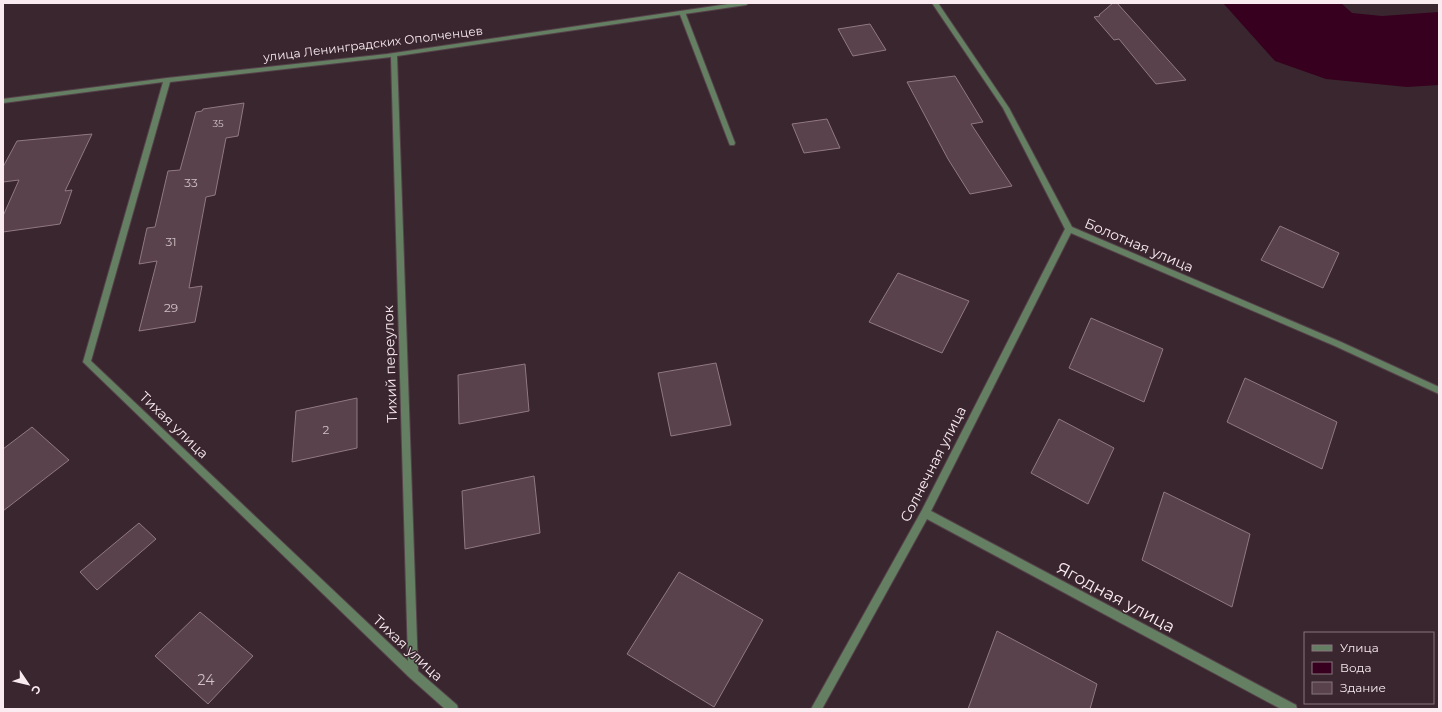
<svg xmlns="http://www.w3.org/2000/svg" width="1442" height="712" viewBox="0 0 1442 712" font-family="Montserrat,sans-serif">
<rect width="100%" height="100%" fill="#3a262f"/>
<path fill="#36001e" d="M1223,3H1341L1352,13L1382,16L1439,12V85L1407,87L1326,79L1275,61Z"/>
<g fill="#59424c" stroke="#917882">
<path d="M1113,3H1117L1186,80L1156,84L1119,39L1114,40L1094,17L1100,16L1099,15Z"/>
<path d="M870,24L886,50L853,56L838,29Z"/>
<path d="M955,76L983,122L971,124L1012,186L970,194L948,159L907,82Z"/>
<path d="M244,103L238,136L226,138L215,195L206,197L189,288L202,286L195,322L139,331L157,261L139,264L147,228L155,227L168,171L180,170L196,112L202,111L203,109Z"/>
<path d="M827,119L840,148L804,153L792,124Z"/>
<path d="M92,134L65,191L72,190L60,224L3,232V216L19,180L3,182V167L17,141Z"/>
<path d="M1280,226L1339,253L1323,288L1261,260Z"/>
<path d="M898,273L969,301L942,353L869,322Z"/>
<path d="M1091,318L1163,349L1144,402L1069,368Z"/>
<path d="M716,363L731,425L671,436L658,373Z"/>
<path d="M525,364L529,411L459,424L458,375Z"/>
<path d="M1245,378L1337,422L1322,469L1227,422Z"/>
<path d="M357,398V448L292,462L296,411Z"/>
<path d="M1059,419L1114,448L1088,504L1031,473Z"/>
<path d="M32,427L69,460L3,511V449Z"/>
<path d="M534,476L540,533L465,549L462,491Z"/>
<path d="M1164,492L1250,534L1232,607L1142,560Z"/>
<path d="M139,523L156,539L97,590L80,572Z"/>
<path d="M679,572L763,620L714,707L627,654Z"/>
<path d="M200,612L253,656L208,704L155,656Z"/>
<path d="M997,631L1097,684L1090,709H968Z"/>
</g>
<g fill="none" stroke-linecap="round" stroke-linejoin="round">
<g stroke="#55424a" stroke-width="2">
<path id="lane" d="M680,11L685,12L735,143L734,145H730L729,143L679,12Z"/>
</g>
<g stroke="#55424a" stroke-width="2">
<g id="street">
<path d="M735,3H749L746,5L397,56L418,671L457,705L458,709H445L409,677L83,362L163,82L3,103V99L167,78L387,54ZM391,57L408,661L91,361L170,82Z"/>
<path d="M932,3H938L1009,108L1072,227L1341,342L1439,387V394L1335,346L1071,233L931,511L1296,705L1297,709H1281L927,519L822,709H811L922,510L1065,229L1003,108Z"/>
</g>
</g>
<use href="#lane" fill="#657f63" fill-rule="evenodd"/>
<use href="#street" fill="#657f63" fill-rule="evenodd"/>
</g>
<g text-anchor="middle" stroke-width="3" stroke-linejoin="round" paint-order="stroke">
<g font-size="10" fill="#d1c1c7">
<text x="218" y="127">35</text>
</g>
<g font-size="12" fill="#f9ebf0" stroke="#3a262f">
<text transform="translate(373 44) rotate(-7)" y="4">улица Ленинградских Ополченцев</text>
</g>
<g font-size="12" fill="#d1c1c7">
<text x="191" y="187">33</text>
<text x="171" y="246">31</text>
<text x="171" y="312">29</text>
<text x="326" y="434">2</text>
</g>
<g font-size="14" fill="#f9ebf0" stroke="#3a262f">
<text transform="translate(1139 245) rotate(23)" y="5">Болотная улица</text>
<text transform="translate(390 364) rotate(-92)" y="5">Тихий переулок</text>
<text transform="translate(174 425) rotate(44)" y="5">Тихая улица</text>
<text transform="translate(933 464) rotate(-63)" y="5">Солнечная улица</text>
<text transform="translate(408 648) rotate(43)" y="5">Тихая улица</text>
</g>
<g font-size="14" fill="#d1c1c7">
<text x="206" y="685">24</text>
</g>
<g font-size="17" fill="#f9ebf0" stroke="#3a262f">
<text transform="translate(1116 597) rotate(28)" y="6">Ягодная улица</text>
</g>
</g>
<rect width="1442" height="712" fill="none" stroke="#f9ebf0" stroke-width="8"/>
<rect x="1304" y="632" width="130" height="72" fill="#3a262f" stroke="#86757c"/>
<rect x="1312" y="645" width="20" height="6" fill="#657f63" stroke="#86757c"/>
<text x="1340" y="652" font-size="12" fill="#f9ebf0">Улица</text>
<rect x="1312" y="662" width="20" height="12" fill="#36001e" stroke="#86757c"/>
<text x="1340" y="672" font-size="12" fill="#f9ebf0">Вода</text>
<rect x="1312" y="682" width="20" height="12" fill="#59424c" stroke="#86757c"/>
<text x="1340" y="692" font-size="12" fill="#f9ebf0">Здание</text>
<g transform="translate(28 684) rotate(125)" stroke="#3a262f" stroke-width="3" paint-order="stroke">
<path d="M0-3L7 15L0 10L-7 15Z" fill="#f9ebf0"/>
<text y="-6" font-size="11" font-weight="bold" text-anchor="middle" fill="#f9ebf0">С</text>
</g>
</svg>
